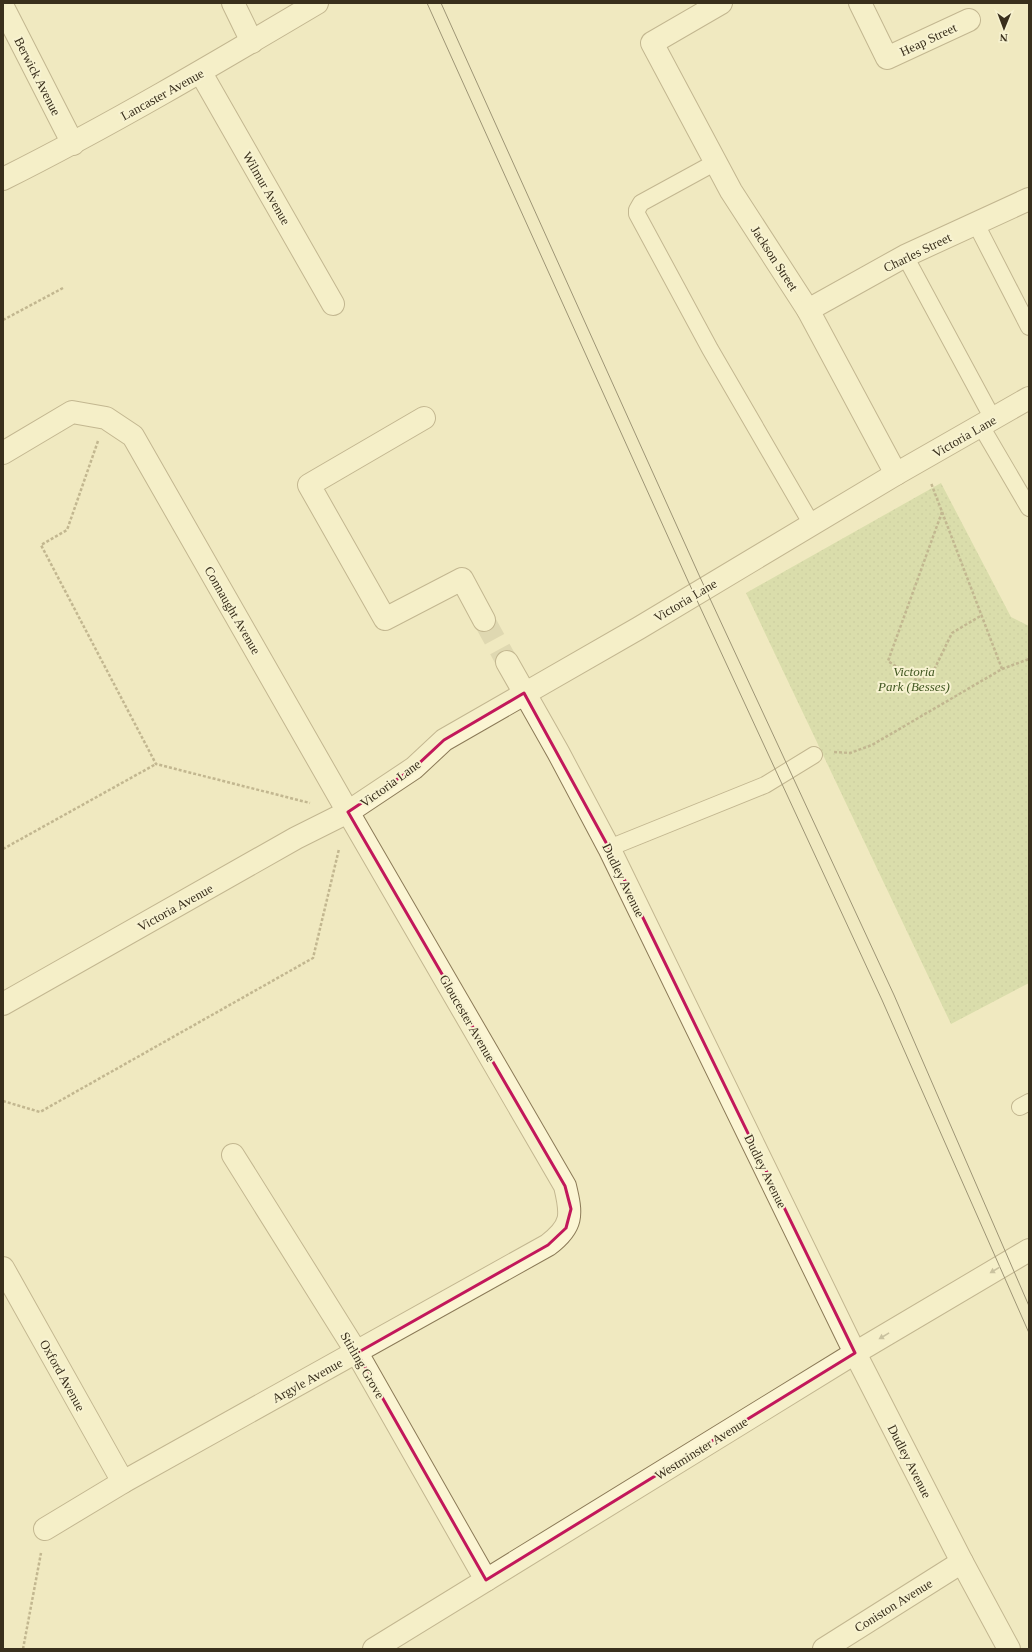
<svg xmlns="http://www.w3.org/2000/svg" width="1032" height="1652" viewBox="0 0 1032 1652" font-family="'Times New Roman',serif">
<defs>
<pattern id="park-dots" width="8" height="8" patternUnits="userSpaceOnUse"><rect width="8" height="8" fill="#bfcf93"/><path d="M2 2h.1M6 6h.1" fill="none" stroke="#a5b27e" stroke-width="1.8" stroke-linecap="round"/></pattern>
</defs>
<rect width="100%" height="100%" fill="#f0e9c0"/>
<path fill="url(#park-dots)" d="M941,483L1011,617L1029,626V983L951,1024L746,593Z"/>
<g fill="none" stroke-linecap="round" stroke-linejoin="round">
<path stroke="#cbc49f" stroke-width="22" stroke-dasharray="22 11" stroke-linecap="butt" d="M484,620L507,662"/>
<g stroke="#8b7a57" stroke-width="18">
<g id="lane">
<path d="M716,162L641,203L637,210V214L710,349L811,523"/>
<path d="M976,224L1029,327"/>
<path d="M905,256L993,419"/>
<path d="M981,426L1029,508"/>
<path d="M609,848L765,785L814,755"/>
<path d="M1020,1107L1029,1102"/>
</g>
</g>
<g stroke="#8b7a57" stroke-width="24">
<g id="street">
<path d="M233,3L252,42"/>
<path d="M721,3L652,43L731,191L808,310L896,474"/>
<path d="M860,3L887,58L969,20"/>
<path d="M3,7L73,144"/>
<path d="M201,73L333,304"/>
<path d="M3,179C111,125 214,64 317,3"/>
<path d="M808,310L905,256L1029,199"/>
<path d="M424,418L309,485L385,619L462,579L484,620"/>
<path d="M3,453L72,412L106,418L133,436L348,812L565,1186C572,1215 573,1226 548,1245L123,1482L45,1529"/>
<path d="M507,662L558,752L609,848L855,1353L962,1562L1009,1649"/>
<path d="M3,1004L296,838L348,812L414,768L444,740L639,628L896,474L1029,398"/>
<path d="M233,1155L357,1353L486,1580"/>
<path d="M3,1268L123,1482"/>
<path d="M374,1649L855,1353L1029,1250"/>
<path d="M824,1649L962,1562"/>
</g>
</g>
<g stroke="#8b7a57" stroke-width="2.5" stroke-dasharray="3 2" stroke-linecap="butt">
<path d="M3,320L63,288"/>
<path d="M98,441L67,530L41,545L156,764L310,803"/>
<path d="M942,512L888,661L918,681L933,672L952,633L982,615"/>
<path d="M1002,669L1029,659"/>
<path d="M834,752L850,753L872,745L1002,669L931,483"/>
<path d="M3,849L156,764"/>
<path d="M3,1101L40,1112L313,958L339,849"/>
<path d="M23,1649L41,1553"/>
</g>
<use href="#lane" stroke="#fbf5d3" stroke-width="16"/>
<use href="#street" stroke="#fbf5d3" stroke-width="22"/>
<g stroke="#392f1c" stroke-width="1">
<path d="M427,3L688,581L882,1000L1029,1333"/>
<path d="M441,3L699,575L894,995L1029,1306"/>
</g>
</g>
<defs><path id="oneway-solid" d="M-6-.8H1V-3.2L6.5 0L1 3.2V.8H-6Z"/></defs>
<g fill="#9a9278">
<use href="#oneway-solid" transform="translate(995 1270) rotate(149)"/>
<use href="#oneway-solid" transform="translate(884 1336) rotate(149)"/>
</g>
<path d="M0 0H1032V1652H0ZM524,693L609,848L855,1353L486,1580L357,1353L548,1245L566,1228L571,1209L565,1186L348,812L414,768L444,740Z" fill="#f0e9c0" fill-opacity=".55" fill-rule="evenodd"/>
<path fill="none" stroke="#c2185b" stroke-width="3" stroke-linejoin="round" d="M524,693L609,848L855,1353L486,1580L357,1353L548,1245L566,1228L571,1209L565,1186L348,812L414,768L444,740Z"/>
<g text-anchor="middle" stroke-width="4" stroke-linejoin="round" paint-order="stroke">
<g font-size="13" fill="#392f1c" stroke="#f7f2d0">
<text transform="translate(928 39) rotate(-25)" y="5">Heap Street</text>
<text transform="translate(38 76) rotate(63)" y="5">Berwick Avenue</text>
<text transform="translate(162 94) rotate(-29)" y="5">Lancaster Avenue</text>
<text transform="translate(267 188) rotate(60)" y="5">Wilmur Avenue</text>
<text transform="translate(917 252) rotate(-26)" y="5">Charles Street</text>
<text transform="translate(775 258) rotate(57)" y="5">Jackson Street</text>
<text transform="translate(964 436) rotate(-30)" y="5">Victoria Lane</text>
<text transform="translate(685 600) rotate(-31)" y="5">Victoria Lane</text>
<text transform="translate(233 610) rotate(60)" y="5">Connaught Avenue</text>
<text transform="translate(390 783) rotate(-36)" y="5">Victoria Lane</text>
<text transform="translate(624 880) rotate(64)" y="5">Dudley Avenue</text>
<text transform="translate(175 907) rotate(-29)" y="5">Victoria Avenue</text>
<text transform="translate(468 1018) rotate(60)" y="5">Gloucester Avenue</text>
<text transform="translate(766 1171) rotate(64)" y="5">Dudley Avenue</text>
<text transform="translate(363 1365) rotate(60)" y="5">Stirling Grove</text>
<text transform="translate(63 1375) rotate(61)" y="5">Oxford Avenue</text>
<text transform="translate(307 1380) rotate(-29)" y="5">Argyle Avenue</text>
<text transform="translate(701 1448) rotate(-32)" y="5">Westminster Avenue</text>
<text transform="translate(910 1461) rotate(63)" y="5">Dudley Avenue</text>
<text transform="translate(893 1605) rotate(-32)" y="5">Coniston Avenue</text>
</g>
<g font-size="13" font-style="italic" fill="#415721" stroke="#f7f2d0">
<text x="914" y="676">Victoria<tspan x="914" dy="15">Park (Besses)</tspan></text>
</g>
</g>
<rect width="1032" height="1652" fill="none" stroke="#392f1c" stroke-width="8"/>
<g transform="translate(1004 28) rotate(181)" stroke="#f7f2d0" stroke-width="3" paint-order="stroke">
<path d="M0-3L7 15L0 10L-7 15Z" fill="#392f1c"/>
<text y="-6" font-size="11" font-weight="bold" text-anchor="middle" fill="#392f1c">N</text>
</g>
</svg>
